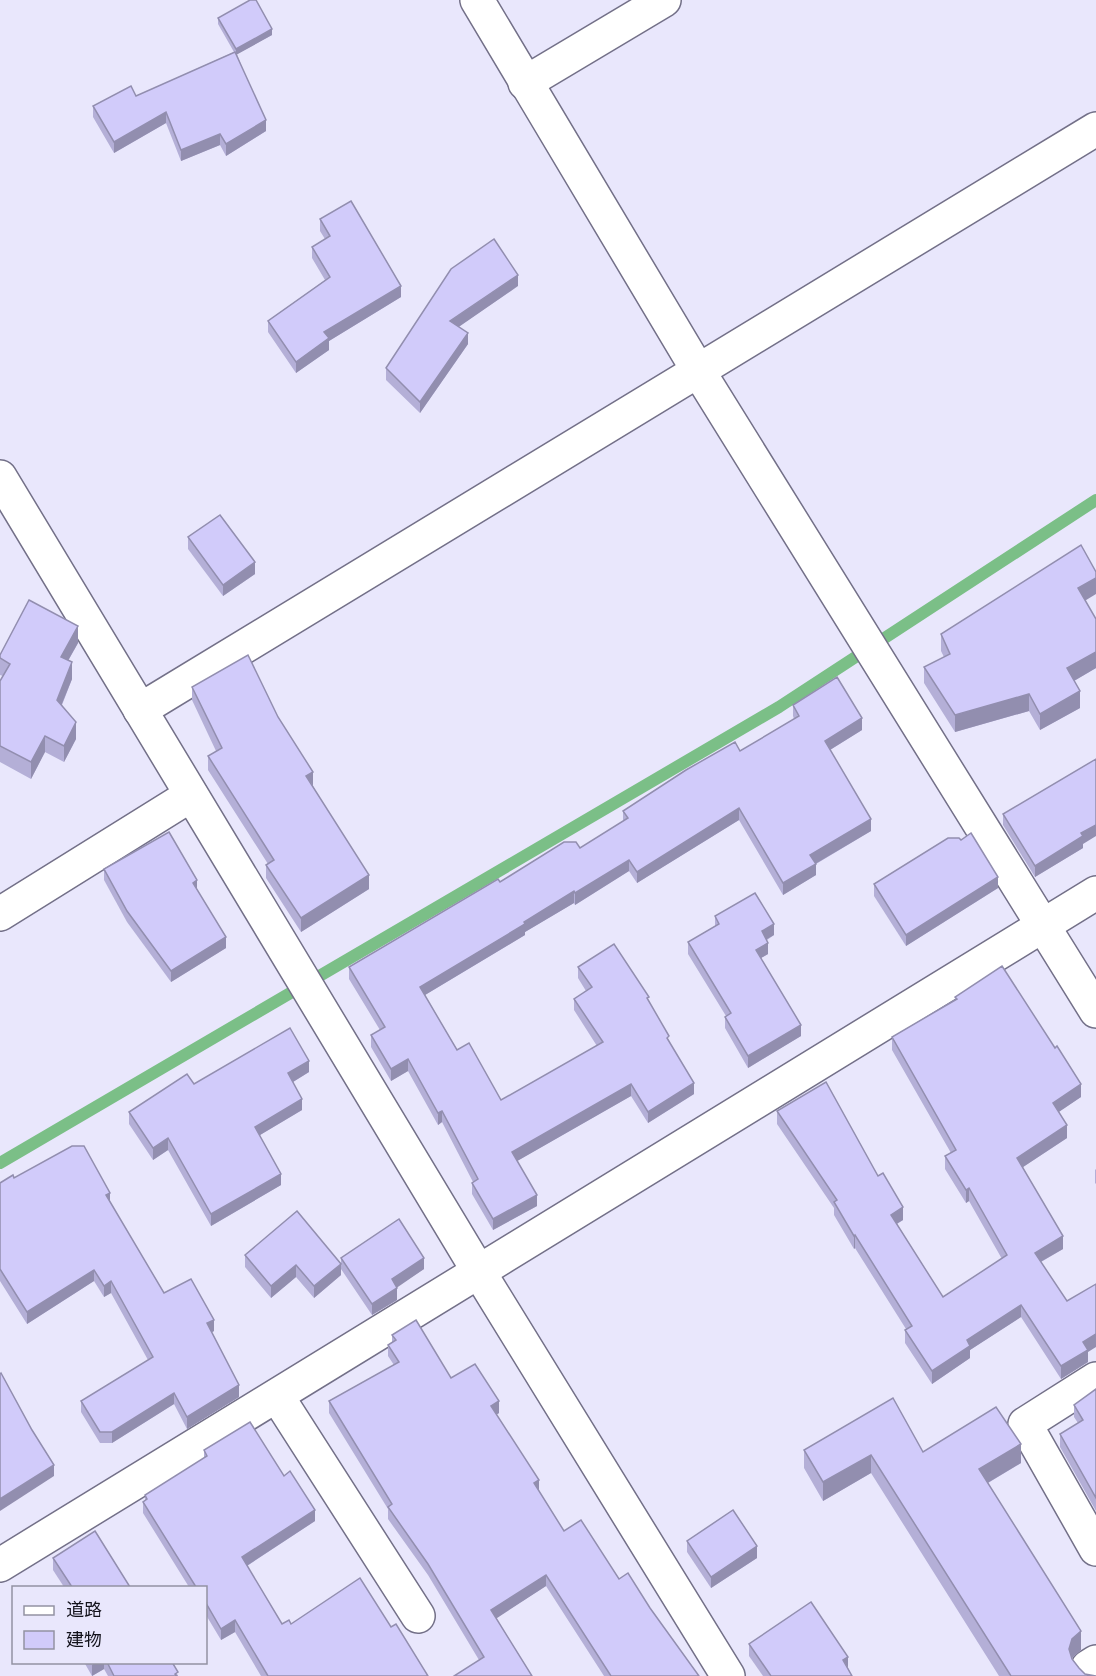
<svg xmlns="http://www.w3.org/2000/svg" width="1096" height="1676" viewBox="0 0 1096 1676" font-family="Manrope,'Noto Sans JP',sans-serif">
<rect width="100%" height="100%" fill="#e9e7fc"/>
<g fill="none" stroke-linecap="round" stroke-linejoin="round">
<path stroke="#7bbf87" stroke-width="12" d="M0,1163L779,707L1096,500"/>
<g stroke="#737088" stroke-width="36">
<g id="minor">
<path d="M477,0L699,372L1096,1011"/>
<path d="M525,83L664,0"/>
<path d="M0,477L479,1272L728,1676"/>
<path d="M140,710L1096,129"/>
<path d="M0,914L191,795"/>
<path d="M1096,1379L1025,1424L1096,1549"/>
<path d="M277,1396L418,1616"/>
<path d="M0,1565L1096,893"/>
<path d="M1094,1676L1088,1667L1096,1662"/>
</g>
</g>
<use href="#minor" stroke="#fff" stroke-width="33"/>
</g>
<g fill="#b4afd7">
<path d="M218,18L272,35L237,54L266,131L226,156L220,145L181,161L166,123L114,153L93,117V106L136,96L234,52L218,24Z"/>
<path d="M320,219L401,297L329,341V350L296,373L268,332V321L325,280L312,258V247L325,239L320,231Z"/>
<path d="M518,286L458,327L468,344L420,413L386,380V368Z"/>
<path d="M188,537L255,574L223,596L188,549Z"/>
<path d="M1085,601L1096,668L1074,681L1080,708L1040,730L1029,711L955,732L924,683V667L944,657L941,651V634Z"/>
<path d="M78,643L68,661L72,679L62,705L76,739L64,762L45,752L31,779L0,762V681L3,676L0,675V655Z"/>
<path d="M192,687L278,717L313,786L369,889L301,932L266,878V865L268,864L208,770V756L216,751L192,700Z"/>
<path d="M793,705L862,730L830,750L871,831L816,864V875L783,895L739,820L637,883L629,871L575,905L574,903L525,932V935L425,995L457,1050L501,1100L597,1046L574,1010V999L586,991L578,978V967L649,1002L669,1041L694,1094L648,1123L631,1096L517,1161L537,1206L493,1230L472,1194V1183L473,1182L442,1122L438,1125L408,1071L391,1081L371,1047V1035L380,1030L349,979V967L500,882L580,848L623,821V811L740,751L794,719L793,716Z"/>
<path d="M1003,814L1083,844V848L1035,877L1003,825Z"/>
<path d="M104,869L197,890L226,948L171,982L127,922L104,880Z"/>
<path d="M874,884L998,888L906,946L874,896Z"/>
<path d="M715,916L774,935L767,940L768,954L761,958L801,1036L748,1068L725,1028V1017L726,1016L688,954V942L715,926Z"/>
<path d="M955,997L1081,1097L1058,1112L1067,1138L1023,1167L1063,1249L1041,1262L1088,1352V1362L1061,1379L1021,1317L970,1350V1358L932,1384L905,1343V1330L906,1329L855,1248L854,1249L834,1215V1208L777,1124V1111L878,1176L903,1220L897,1224L943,1297L1002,1259L969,1201L966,1203L945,1169V1156L951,1153L892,1050V1037L955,1000Z"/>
<path d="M309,1072L293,1082L302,1110L260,1135L281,1185L211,1226L168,1150L153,1160L129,1124V1112L194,1084Z"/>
<path d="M1096,1169V1184L1095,1183V1170Z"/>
<path d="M14,1178L110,1202L164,1293L214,1331L212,1332L239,1397L187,1429L174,1404L112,1443H100L81,1412V1401L148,1360L111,1293L104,1297L94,1281L27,1324L0,1281V1183Z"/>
<path d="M297,1211L341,1275L314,1298L296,1277L271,1298L245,1267V1255Z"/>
<path d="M341,1258L424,1269L396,1287L397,1300L372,1315L341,1269Z"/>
<path d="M392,1335L499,1413L496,1415L539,1491L564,1531L619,1579L650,1608L699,1676H604L546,1586L496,1618L532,1676L479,1660L428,1575L388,1519V1509L329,1413V1401L394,1365L388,1356V1345L392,1342Z"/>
<path d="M1096,1389V1511L1060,1447V1434L1078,1423L1074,1417V1405Z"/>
<path d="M204,1450L284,1476L315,1521L247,1566L282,1624H291L391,1627L428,1676H261L235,1632L221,1640L206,1615V1587H189L143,1513V1502L145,1500V1495L204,1458Z"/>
<path d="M804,1450L923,1452L1021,1463L988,1483L1081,1650L1072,1658L1079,1668L1085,1674L1096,1676H999L871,1473L823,1501L804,1468Z"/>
<path d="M687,1541L757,1558L711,1588L687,1552Z"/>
<path d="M53,1558L130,1587H64L53,1570Z"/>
<path d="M749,1644L848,1668L852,1676H763L749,1656Z"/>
<path d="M84,1662H172L178,1676H108L104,1669L92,1676Z"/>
</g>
<g fill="#928eaf">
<path d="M272,29V35L236,55V49Z"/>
<path d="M166,112V123L114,153V142Z"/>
<path d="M266,120V131L226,156V144Z"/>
<path d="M220,134V145L181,161V150Z"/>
<path d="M518,275V286L450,333V321Z"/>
<path d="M401,286V297L329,341V350L296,373V362L324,332Z"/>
<path d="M468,333V344L420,413V402Z"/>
<path d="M255,562V574L223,596V585Z"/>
<path d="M1096,578V594L1078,605V588Z"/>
<path d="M78,626V643L61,673V657Z"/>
<path d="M1096,652V668L1067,685V668Z"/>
<path d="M72,662V679L57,716V700Z"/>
<path d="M1080,691V708L1040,730V714Z"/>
<path d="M1029,694V711L955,732V715Z"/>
<path d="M862,718V730L825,753V741Z"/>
<path d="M76,722V739L64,762V746Z"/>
<path d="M45,736V752L31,779V762Z"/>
<path d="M313,772V786L306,776Z"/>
<path d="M739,808V820L637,883V872Z"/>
<path d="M871,819V831L810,867V855Z"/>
<path d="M1096,825V836L1083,844V848L1035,877V866L1081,833Z"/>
<path d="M629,860V871L575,905V893Z"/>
<path d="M816,864V875L783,895V883Z"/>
<path d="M369,875V889L301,932V918Z"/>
<path d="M998,877V888L906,946V935Z"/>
<path d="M197,880V892L193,883Z"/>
<path d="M574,891V903L525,932V935L420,998V987Z"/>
<path d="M774,924V935L762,942V931Z"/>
<path d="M226,937V948L171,982V971Z"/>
<path d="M768,943V954L756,961V950Z"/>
<path d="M801,1025V1036L748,1068V1056Z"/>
<path d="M408,1059V1071L391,1081V1069Z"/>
<path d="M309,1061V1072L288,1085V1073Z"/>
<path d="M694,1083V1094L648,1123V1112Z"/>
<path d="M631,1084V1096L512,1164V1152Z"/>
<path d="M1081,1084V1097L1053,1116V1103Z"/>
<path d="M302,1099V1110L255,1138V1127Z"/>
<path d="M442,1111V1122L438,1125V1113Z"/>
<path d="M1067,1125V1138L1017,1171V1158Z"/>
<path d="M168,1138V1150L153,1160V1148Z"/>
<path d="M281,1174V1185L211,1226V1214Z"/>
<path d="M969,1188V1201L966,1203V1190Z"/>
<path d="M110,1193V1204L106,1195Z"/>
<path d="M537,1195V1206L493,1230V1219Z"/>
<path d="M903,1207V1220L891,1227V1215Z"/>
<path d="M855,1235V1248L854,1249V1236Z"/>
<path d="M1063,1236V1249L1035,1265V1253Z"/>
<path d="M424,1258V1269L392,1291V1279Z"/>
<path d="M341,1264V1275L314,1298V1286Z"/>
<path d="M296,1265V1277L271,1298V1286Z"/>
<path d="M94,1270V1281L27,1324V1312Z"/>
<path d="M111,1281V1293L104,1297V1286Z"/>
<path d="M397,1288V1300L372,1315V1304Z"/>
<path d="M1021,1305V1317L970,1350V1358L932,1384V1371L967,1340Z"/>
<path d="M214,1320V1331L207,1335V1323Z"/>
<path d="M1096,1334V1347L1088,1352V1362L1061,1379V1366L1083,1342Z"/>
<path d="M239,1385V1397L187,1429V1417Z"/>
<path d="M174,1393V1404L112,1443V1432Z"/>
<path d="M499,1401V1413L491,1418V1406Z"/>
<path d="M1021,1444V1463L979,1488V1469Z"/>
<path d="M871,1455V1473L823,1501V1482Z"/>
<path d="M54,1465V1476L0,1511V1499Z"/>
<path d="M539,1480V1491L534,1483Z"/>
<path d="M315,1510V1521L242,1569V1557Z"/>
<path d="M757,1546V1558L711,1588V1577Z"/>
<path d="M546,1575V1586L491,1622V1610Z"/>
<path d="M235,1620V1632L221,1640V1629Z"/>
<path d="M1081,1631V1650L1072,1658L1069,1649L1072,1639Z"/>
<path d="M848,1657V1668L843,1660Z"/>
<path d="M96,1662H104V1669L92,1676V1665Z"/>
</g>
<g fill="#d1cbfa" stroke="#928eaf" stroke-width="1.5">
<path d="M250,0H256L272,29L236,49L218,18Z"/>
<path d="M235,52L266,120L226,144L220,134L181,150L166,112L114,142L93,106L131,86L136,96Z"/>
<path d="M351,201L401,286L324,332L329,338L296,362L268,321L330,277L312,247L330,236L320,219Z"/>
<path d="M494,239L518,275L450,321L468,333L420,402L386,368L451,269Z"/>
<path d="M220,515L255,562L223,585L188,537Z"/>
<path d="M1081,545L1096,572V578L1078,588L1096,619V652L1067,668L1080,691L1040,714L1029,694L955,715L924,667L950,654L941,634Z"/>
<path d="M29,600L78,626L61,657L72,662L57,700L76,722L64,746L45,736L31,762L0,746V681L10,664L0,658V655Z"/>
<path d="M248,655L278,717L313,772L306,776L369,875L301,918L266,865L274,860L208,756L222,748L192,687Z"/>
<path d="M837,677L862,718L825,741L871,819L810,855L816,864L783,883L739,808L637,872L629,860L575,893L574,891L524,922L525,924L420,987L457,1050L469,1043L501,1100L603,1042L574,999L592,987L578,967L614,944L649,997L647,998L669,1036L667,1038L694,1083L648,1112L631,1084L512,1152L537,1195L493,1219L472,1183L478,1179L442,1111L438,1113L408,1059L391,1069L371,1035L385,1027L349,967L498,879L500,882L564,842H576L580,848L628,818L623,811L686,770L735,742L740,751L799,716L793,705Z"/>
<path d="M1096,759V825L1081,833L1083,836L1035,866L1003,814Z"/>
<path d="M169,832L197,880L193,883L226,937L171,971L127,911L104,869Z"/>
<path d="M971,833L998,877L906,935L874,884L948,838H959L961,840Z"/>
<path d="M755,893L774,924L762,931L768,943L756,950L801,1025L748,1056L725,1017L731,1013L688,942L719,924L715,916Z"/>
<path d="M1002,966L1055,1048L1057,1046L1081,1084L1053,1103L1067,1125L1017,1158L1063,1236L1035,1253L1067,1301L1096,1284V1334L1083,1342L1088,1350L1061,1366L1021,1305L967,1340L970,1346L932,1371L905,1330L912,1326L855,1235L854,1236L834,1202L837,1200L777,1111L826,1082L878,1176L883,1173L903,1207L891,1215L943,1297L1007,1255L969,1188L966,1190L945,1156L956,1150L892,1037L957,999L955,997Z"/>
<path d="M290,1028L309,1061L288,1073L302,1099L255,1127L281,1174L211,1214L168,1138L153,1148L129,1112L187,1074L194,1084Z"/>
<path d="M72,1146H84L110,1193L106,1195L164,1293L191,1279L214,1320L207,1323L239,1385L187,1417L174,1393L112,1432H100L81,1401L153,1357L111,1281L104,1286L94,1270L27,1312L0,1269V1183L13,1175L14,1178Z"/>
<path d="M297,1211L341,1264L314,1286L296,1265L271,1286L245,1255Z"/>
<path d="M399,1219L424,1258L392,1279L397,1288L372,1304L341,1258Z"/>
<path d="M416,1320L451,1378L475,1364L499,1401L491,1406L539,1480L534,1483L564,1531L581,1520L619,1579L628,1573L650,1608L699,1676H611L546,1575L491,1610L532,1676H454L484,1657L428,1564L388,1507L392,1504L329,1401L399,1362L388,1345L396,1340L392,1335Z"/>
<path d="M1,1373L32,1430L54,1465L0,1499V1374Z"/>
<path d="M1096,1389V1498L1060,1434L1083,1420L1074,1405Z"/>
<path d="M893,1398L923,1452L996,1407L1021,1444L979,1469L1081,1631L1072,1639L1069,1649L1072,1659L1079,1668L1085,1674L1096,1676H1011L871,1455L823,1482L804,1450Z"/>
<path d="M250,1422L284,1476L290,1471L315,1510L242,1557L282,1624L289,1620L291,1624L360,1578L391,1627L396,1624L428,1676H268L235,1620L221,1629L206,1603V1587H196L143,1502L147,1499L145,1495L207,1456L204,1450Z"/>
<path d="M733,1510L757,1546L711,1577L687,1541Z"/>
<path d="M95,1531L130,1587H72L53,1558Z"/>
<path d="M811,1602L848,1657L843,1660L852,1676H771L749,1644Z"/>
<path d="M107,1662H172L178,1672L175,1674L177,1676H114Z"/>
</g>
<rect x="12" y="1586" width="195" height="78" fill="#e9e7fc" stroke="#9392a2" stroke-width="1.5"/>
<rect x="24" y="1606" width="30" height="9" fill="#ffffff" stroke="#9392a2" stroke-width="1.5"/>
<text x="66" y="1616" font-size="18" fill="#13121b">道路</text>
<rect x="24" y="1631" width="30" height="18" fill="#d1cbfa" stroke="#9392a2" stroke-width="1.5"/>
<text x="66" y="1646" font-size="18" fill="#13121b">建物</text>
</svg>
